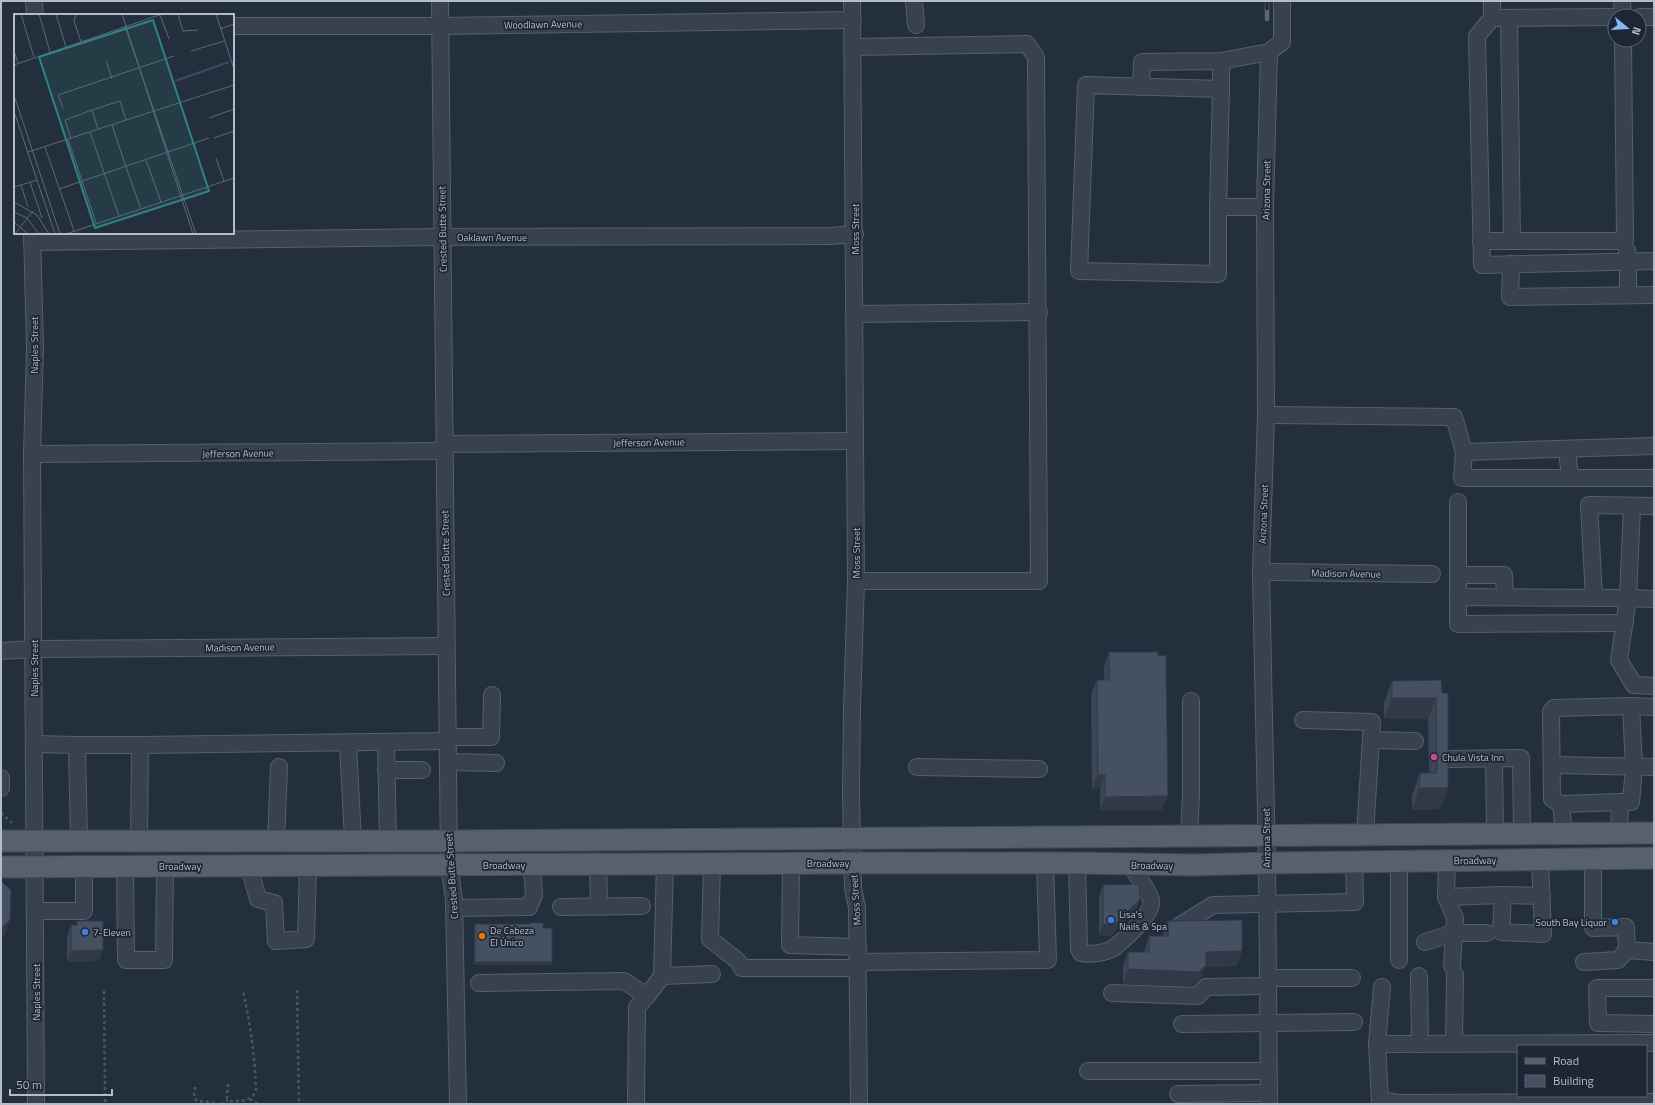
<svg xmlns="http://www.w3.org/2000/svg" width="1655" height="1105" viewBox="0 0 1655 1105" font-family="'Titillium Web',sans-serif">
<rect width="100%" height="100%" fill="#242f3e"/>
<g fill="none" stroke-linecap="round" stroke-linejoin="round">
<g stroke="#565f6c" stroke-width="18">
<g id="minor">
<path d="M34,1L35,15"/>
<path d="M440,1L449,865L454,899L458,1104"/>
<path d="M852,1L856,581L852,707L851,793L853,888L857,908L859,1104"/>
<path d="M914,1L916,25"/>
<path d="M1492,1V18L1615,17"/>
<path d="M1622,1L1623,16"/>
<path d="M1639,17H1654"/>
<path d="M1492,18L1477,36L1482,265L1654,261"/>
<path d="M1509,18L1512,241"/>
<path d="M233,26H439L853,20"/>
<path d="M853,47L1027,44L1036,57L1039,581H856"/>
<path d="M1269,52L1282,42V1"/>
<path d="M1221,61V89L1086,85L1079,271L1218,274V207H1265"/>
<path d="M1141,87L1142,62L1221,61L1269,52L1265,207L1266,415L1261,572L1267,863L1269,1104"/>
<path d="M1218,207L1221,89"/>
<path d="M32,233L35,347L32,454L36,1104"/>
<path d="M1481,241H1625L1623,40"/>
<path d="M32,242L442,237L830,236L855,234"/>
<path d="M1627,251L1628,261V295"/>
<path d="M1511,264L1510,297L1654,295"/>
<path d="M855,314L1039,312"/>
<path d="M1266,415L1454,417L1464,452"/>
<path d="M444,444L854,441"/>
<path d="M1654,446L1464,452L1462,478H1654"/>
<path d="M1567,449L1570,478"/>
<path d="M32,454L444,451"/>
<path d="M1458,502V624L1625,623"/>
<path d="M1261,572L1432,574"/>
<path d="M1458,575H1504L1505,597"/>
<path d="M1458,597L1628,598L1632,506"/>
<path d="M1594,598L1589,505L1654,506"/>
<path d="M1654,599L1628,598L1619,660L1634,685L1654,686"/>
<path d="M1,651L34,649L446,646"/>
<path d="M1303,720L1372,722L1365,834"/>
<path d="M447,737H491L492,695"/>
<path d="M1371,740L1415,741"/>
<path d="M386,742L388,841"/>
<path d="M348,743L353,841"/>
<path d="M34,744L77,745"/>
<path d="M140,745L447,741"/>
<path d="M1494,758L1495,834"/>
<path d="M1450,759L1521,758L1522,834"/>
<path d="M448,762L496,763"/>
<path d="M1552,765L1654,767"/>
<path d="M917,767L1039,769"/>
<path d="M386,770H422"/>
<path d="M1,778V788"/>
<path d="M1620,802H1631L1634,767L1631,706L1654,707"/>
<path d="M1561,804L1620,802L1619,834"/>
<path d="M1564,834L1561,804L1552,799L1551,712L1554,708L1631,706"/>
<path d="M1189,835L1191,794V701"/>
<path d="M79,841L77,745H140L139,841"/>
<path d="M276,841L279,767"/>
<path d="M1593,858V928L1626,927L1627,950"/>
<path d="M1540,859L1543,934L1501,932L1503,895L1542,896"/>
<path d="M1447,860L1446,897L1503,895"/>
<path d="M791,863L790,945L858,947"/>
<path d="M1077,863L1079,949L1081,953C1090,955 1105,953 1114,948C1124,939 1154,914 1151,900C1148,890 1136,874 1131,865"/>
<path d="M598,864L599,907"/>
<path d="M712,864L710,939L738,961L742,968H858"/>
<path d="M125,866L126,960H164L165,866"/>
<path d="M249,866L258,899L274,903L276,941L306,939L308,866"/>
<path d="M1446,897L1455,918L1452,966"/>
<path d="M561,907L642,906"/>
<path d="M454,908L529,907L534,895L532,865"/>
<path d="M35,911H84V867"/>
<path d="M1179,926L1213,905L1355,902L1354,861"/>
<path d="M1425,942L1454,933H1487"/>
<path d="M1399,960V861"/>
<path d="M858,962L1048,960L1045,864"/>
<path d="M1584,962L1618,960L1627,950L1654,952"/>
<path d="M662,976L712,974"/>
<path d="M1419,976L1420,1044"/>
<path d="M1268,978H1352"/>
<path d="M479,983L624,981L647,996"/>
<path d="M1382,987L1377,1044L1654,1043"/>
<path d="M1654,988H1597L1598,1023L1654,1024"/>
<path d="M1112,993L1198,996L1206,987L1268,986"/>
<path d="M1182,1024L1354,1022"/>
<path d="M1377,1044L1380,1100L1398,1103L1654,1102"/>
<path d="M1454,1044L1455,975"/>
<path d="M1088,1071H1268"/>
<path d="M1178,1094L1268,1093"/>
<path d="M636,1104L637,1007L647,996L662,976L665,864"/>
</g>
</g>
<g stroke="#414a57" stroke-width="23">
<g id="major">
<path d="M1,841H449L1654,833"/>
<path d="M1,867L853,863H1077L1195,865L1267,863L1654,858"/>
</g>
</g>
<g stroke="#44595c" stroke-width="2.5" stroke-dasharray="3 3" stroke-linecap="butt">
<path d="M1,813L12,823"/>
<path d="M297,990L299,1104"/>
<path d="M104,991L105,1104"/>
<path d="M228,1084L227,1098L230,1101C241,1101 253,1102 256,1089C255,1056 250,1023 243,990"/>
<path d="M195,1087L194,1097L197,1101L211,1102L215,1104"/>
<path d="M250,1099L258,1104"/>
<path d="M221,1104L228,1100"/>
</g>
<use href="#minor" stroke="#38414e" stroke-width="16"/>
<use href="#major" stroke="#56606e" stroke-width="21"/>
<g stroke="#5a6575" stroke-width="4.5">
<path id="rail" d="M1267,1V19"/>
</g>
<use href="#rail" stroke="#1d2633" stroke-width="3" stroke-dasharray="9" stroke-linecap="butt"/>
</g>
<g fill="#3b4654">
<path d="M1109,652L1162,810L1100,811V789H1092L1091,695L1097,680H1104V667Z"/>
<path d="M1441,680L1448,788L1440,809L1412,810V795L1420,773H1429L1428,719H1384V702L1392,681Z"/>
<path d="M1103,885L1140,899L1136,910L1110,936L1099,935V896Z"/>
<path d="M77,921L99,961L67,962V936L71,925H76Z"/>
<path d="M1168,921L1237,966L1205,967L1200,980L1194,986L1123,984V966L1128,952H1144L1149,936H1162Z"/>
<path d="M530,923L543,928L551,965H474V928L475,924H530Z"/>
</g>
<g fill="#303945">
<path d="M1392,698H1436L1428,719H1384Z"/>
<path d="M1098,775H1105L1100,789H1092Z"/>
<path d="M1419,788H1448L1440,809L1412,810Z"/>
<path d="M1168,796L1162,810L1100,811L1105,797Z"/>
<path d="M1140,899L1136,910L1110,936L1099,935L1103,924Z"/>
<path d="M10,920L5,935L1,938V928Z"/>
<path d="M103,950L99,961L67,962L71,951Z"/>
<path d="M1242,951L1237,966L1205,967L1200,980L1194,986L1123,984L1128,969L1206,952Z"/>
<path d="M475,962H552L551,965H474Z"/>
</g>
<g fill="#455162" stroke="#303945">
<path d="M1109,652H1158V656L1166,655L1168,796L1105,797V775H1098L1097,680H1109Z"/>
<path d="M1441,680L1442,693H1448V788H1419L1420,773H1437L1436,698H1392V681Z"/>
<path d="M1,881L11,890L10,920L1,928Z"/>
<path d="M1139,884L1140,899L1114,925L1103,924V885Z"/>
<path d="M1242,920V951L1206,952V965L1199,972L1128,969V952H1149V936H1168V921Z"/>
<path d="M77,921H103V950L71,951V925H77Z"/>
<path d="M530,923H543V928H552V962H475V924H530Z"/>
</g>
<circle fill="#d1479c" stroke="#1d2633" stroke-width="1.5" cx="1434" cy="757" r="4"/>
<g fill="#3f7fe0" stroke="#1d2633" stroke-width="1.5">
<circle cx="1111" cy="920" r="4"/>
<circle cx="1615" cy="922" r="4"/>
<circle cx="85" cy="932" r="4"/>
</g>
<circle fill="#e8710a" stroke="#1d2633" stroke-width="1.5" cx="482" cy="936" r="4"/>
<g text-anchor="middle" stroke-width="3.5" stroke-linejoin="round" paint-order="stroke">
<g font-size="10" fill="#b4bcc9" stroke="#1d2633">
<text transform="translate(543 24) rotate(-1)" y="4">Woodlawn Avenue</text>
<text transform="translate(1266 190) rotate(-89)" y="4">Arizona Street</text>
<text transform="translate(442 229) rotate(-91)" y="4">Crested Butte Street</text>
<text transform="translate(855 229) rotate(-90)" y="4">Moss Street</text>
<text x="492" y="241">Oaklawn Avenue</text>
<text transform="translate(34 345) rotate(-90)" y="4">Naples Street</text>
<text transform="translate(649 442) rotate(-1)" y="4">Jefferson Avenue</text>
<text transform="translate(238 453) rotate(-1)" y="4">Jefferson Avenue</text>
<text transform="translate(1263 514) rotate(-88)" y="4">Arizona Street</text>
<text transform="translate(445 553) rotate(-91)" y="4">Crested Butte Street</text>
<text transform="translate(856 553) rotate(-90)" y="4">Moss Street</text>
<text transform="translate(1346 573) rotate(1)" y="4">Madison Avenue</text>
<text transform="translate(240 647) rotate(-1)" y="4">Madison Avenue</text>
<text transform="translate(34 668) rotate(-90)" y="4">Naples Street</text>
<text transform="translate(1266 838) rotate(-91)" y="4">Arizona Street</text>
<text transform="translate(1475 860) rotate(-1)" y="4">Broadway</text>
<text x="828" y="867">Broadway</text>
<text x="504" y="869">Broadway</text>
<text transform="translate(1152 865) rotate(1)" y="4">Broadway</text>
<text x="180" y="870">Broadway</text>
<text transform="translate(451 876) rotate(-94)" y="4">Crested Butte Street</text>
<text transform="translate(855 900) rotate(-94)" y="4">Moss Street</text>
<text transform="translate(36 992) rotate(-90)" y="4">Naples Street</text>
</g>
<g font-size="10" fill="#b4bcc9" stroke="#1d2633" text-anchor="start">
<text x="1442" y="761">Chula Vista Inn</text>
<text x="1119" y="918">Lisa's<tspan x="1119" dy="12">Nails &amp; Spa</tspan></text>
<text x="1607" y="926" text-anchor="end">South Bay Liquor</text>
<text x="490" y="934">De Cabeza<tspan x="490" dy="12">El Único</tspan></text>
<text x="93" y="936">7-Eleven</text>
</g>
</g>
<g transform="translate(14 14)">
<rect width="220" height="220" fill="#242f3e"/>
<path fill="none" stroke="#394c67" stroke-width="2" d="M161,67L215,48"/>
<path fill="none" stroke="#5e6776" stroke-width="1" d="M7,0L20,43M25,0L36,38M42,0L52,33M62,0L60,7L67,28M108,0L179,220M164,0L169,17L184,16M202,0L220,55M146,1L155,25M111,12L182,220M206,15L220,10M100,18L113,14M0,37L4,49M177,37L210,27M92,47L98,65M0,51L148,0M0,81L46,220M49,94L44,81L160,42M78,96L84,115M0,97L41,220M195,104L220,95M98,111L112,153M76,118L105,202M57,124L51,106L78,96L106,87L112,106M200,124L220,117M54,125L82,209M31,133L60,217M14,138L220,71M202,144L210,167M132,146L147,188M112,153L127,195M16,168L28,204M7,171L14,193M0,173L23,166M45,175L195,124M0,188L23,201L35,220M0,198L13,204L25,220M0,208L14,220M1,220L19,197M52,220L220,164"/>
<path fill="#308480" fill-opacity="0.15" stroke="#308480" stroke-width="2" d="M139,6L195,177L81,214L25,43Z"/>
<rect width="220" height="220" fill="none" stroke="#b4bcc9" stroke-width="2"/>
</g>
<rect width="1655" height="1105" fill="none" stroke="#b4bcc9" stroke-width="4"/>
<rect x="1517" y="1045" width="130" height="52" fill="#1d2633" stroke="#59626f"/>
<rect x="1525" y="1058" width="20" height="6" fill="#56606e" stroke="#59626f"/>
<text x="1553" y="1065" font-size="12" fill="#b4bcc9">Road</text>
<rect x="1525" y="1075" width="20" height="12" fill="#455162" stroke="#59626f"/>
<text x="1553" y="1085" font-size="12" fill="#b4bcc9">Building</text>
<g transform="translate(1627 28) rotate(108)"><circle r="19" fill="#1d2633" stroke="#59626f"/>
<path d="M0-3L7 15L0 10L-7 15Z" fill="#8ab4f8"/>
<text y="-6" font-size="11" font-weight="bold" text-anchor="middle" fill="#b4bcc9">N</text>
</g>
<path d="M10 1089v6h102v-6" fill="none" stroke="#b4bcc9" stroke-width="2"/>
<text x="16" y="1089" font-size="12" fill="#b4bcc9" stroke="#1d2633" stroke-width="3" paint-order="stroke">50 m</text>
</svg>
